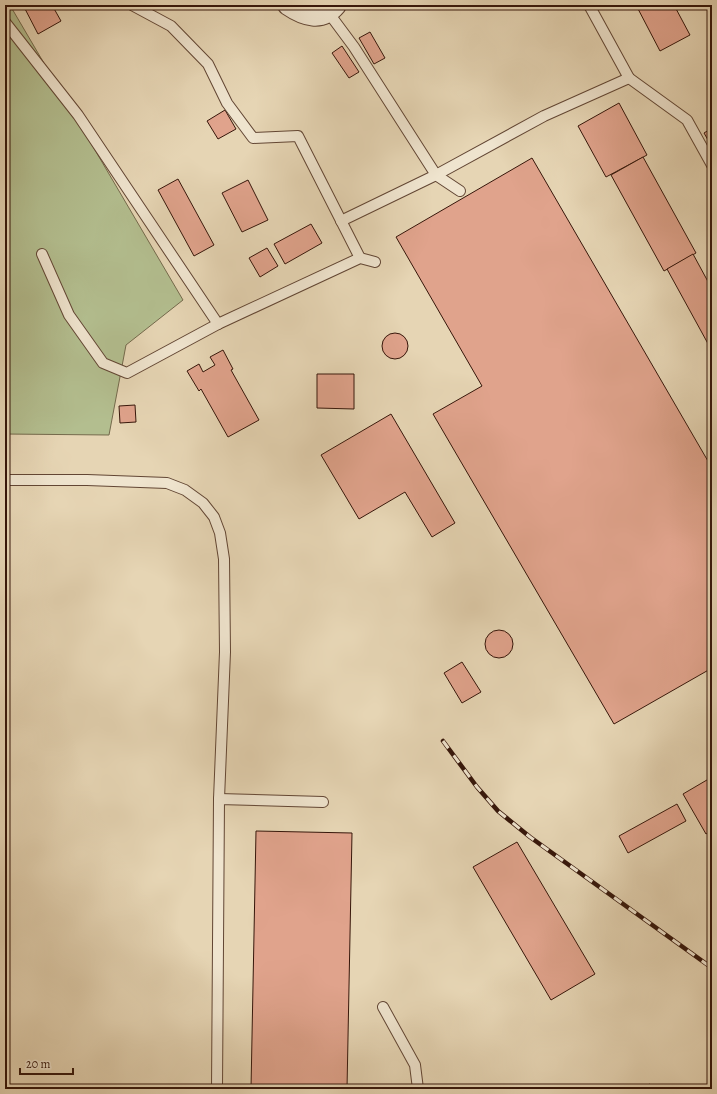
<svg xmlns="http://www.w3.org/2000/svg" width="717" height="1094" viewBox="0 0 717 1094" font-family="Alegreya,serif">
<rect width="100%" height="100%" fill="#e6d5b4"/>
<filter id="stains"><feTurbulence type="fractalNoise" baseFrequency=".005" numOctaves="4"/><feColorMatrix values="0 0 0 0 .2 0 0 0 0 .09 0 0 0 0 .02 0 0 0 .5 -.17"/></filter>
<radialGradient id="worn" r=".72"><stop offset=".6" stop-color="#630" stop-opacity="0"/><stop offset="1" stop-color="#630" stop-opacity=".3"/></radialGradient>
<path fill="#b3be8f" stroke="#746a4c" d="M5,7H11L183,300L126,345L109,435L5,434Z"/>
<g fill="#e0a38c" stroke="#36160a">
<path d="M23,5H52L61,21L38,34Z"/>
<path d="M636,5H674L690,35L660,51Z"/>
<path d="M370,32L385,58L374,64L359,38Z"/>
<path d="M342,46L359,72L349,78L332,53Z"/>
<path d="M5,47L9,56L5,66Z"/>
<path d="M619,103L647,155L606,177L578,126Z"/>
<path d="M225,110L236,129L218,139L207,121Z"/>
<path d="M712,128V147L704,133Z"/>
<path d="M643,157L696,253L664,271L611,175Z"/>
<path d="M532,158L712,468V668L614,724L433,414L482,386L396,237Z"/>
<path d="M178,179L214,245L194,256L158,190Z"/>
<path d="M248,180L268,220L242,232L222,193Z"/>
<path d="M311,224L322,243L285,264L274,244Z"/>
<path d="M267,248L278,266L260,277L249,258Z"/>
<path d="M693,254L712,289V351L667,269Z"/>
<circle cx="395" cy="346" r="13"/>
<path d="M223,350L233,369L231,370L259,420L228,437L201,389L199,391L187,371L199,364L203,372L215,365L210,357Z"/>
<path d="M317,374H354V409L317,408Z"/>
<path d="M135,405L136,422L120,423L119,406Z"/>
<path d="M391,414L455,523L432,537L405,492L359,519L321,455Z"/>
<circle cx="499" cy="644" r="14"/>
<path d="M462,662L481,692L462,703L444,673Z"/>
<path d="M712,777V830L706,834L683,794Z"/>
<path d="M677,804L686,821L628,853L619,836Z"/>
<path d="M256,831L352,833L347,1089H251Z"/>
<path d="M517,842L595,974L551,1000L473,867Z"/>
<path d="M650,1084L653,1089H641Z"/>
</g>
<g fill="none" stroke-linecap="round" stroke-linejoin="round">
<g stroke="#624634" stroke-width="12">
<g id="lane">
<path d="M132,5L171,26L208,64L227,103L253,138L298,136L360,258"/>
<path d="M328,12L354,47L436,175L460,191"/>
<path d="M5,22L78,115L218,324L127,373L103,363L69,315L42,254"/>
<path d="M629,78L687,120L712,165"/>
<path d="M341,221L436,175L544,116L629,78L589,5"/>
<path d="M218,324L360,258L375,262"/>
<path d="M5,480H87L167,483L185,490L203,503L214,517L220,533L224,559L225,652L219,799"/>
<path d="M383,1007L415,1065L418,1089"/>
<path d="M217,1089L219,799L323,802"/>
</g>
</g>
<g stroke="#624634" stroke-width="22">
<path id="street" d="M288,5C304,16 322,22 336,5"/>
</g>
<use href="#lane" stroke="#efe4ce" stroke-width="10"/>
<use href="#street" stroke="#efe4ce" stroke-width="20"/>
<g stroke="#36160a" stroke-width="4.5">
<path id="rail" d="M443,741L477,787L498,811L530,837L712,968"/>
</g>
<use href="#rail" stroke="#efe4ce" stroke-width="3" stroke-dasharray="9" stroke-linecap="butt"/>
</g>
<rect width="717" height="1094" fill="none" stroke="#e6d5b4" stroke-width="20"/>
<rect x="6" y="6" width="705" height="1082" fill="none" stroke="#36160a" stroke-width="2"/>
<rect x="10" y="10" width="697" height="1074" fill="none" stroke="#36160a"/>
<path d="M20 1068v6h53v-6" fill="none" stroke="#36160a" stroke-width="2"/>
<text x="26" y="1068" font-size="12" fill="#36160a" stroke="#efe4ce" stroke-width="3" paint-order="stroke">20 m</text>
<rect width="100%" height="100%" filter="url(#stains)"/>
<rect width="100%" height="100%" fill="url(#worn)"/>
</svg>
